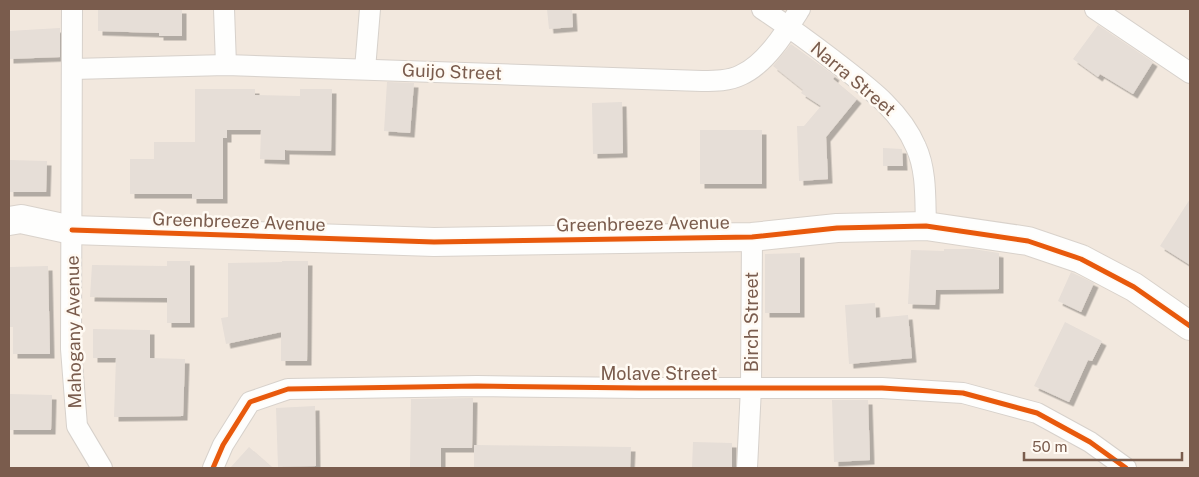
<svg xmlns="http://www.w3.org/2000/svg" width="1199" height="477" viewBox="0 0 1199 477" font-family="'Public Sans',sans-serif">
<defs>
<filter id="shadow"><feDropShadow dx="4.5" dy="4.5" stdDeviation="0" flood-color="#0004"/></filter>
</defs>
<rect width="100%" height="100%" fill="#f9f5f0"/>
<rect fill="#f2e8de" x="9" y="9" width="1181" height="459"/>
<g fill="#e6ded7" filter="url(#shadow)">
<path d="M98,9H182V36H159V33L98,31Z"/>
<path d="M547,9H572L573,27L549,29Z"/>
<path d="M1098,25L1153,62L1133,94L1100,74L1098,77L1073,59Z"/>
<path d="M60,28V57L9,59V31Z"/>
<path d="M791,44L835,76L833,79L857,99L826,137L828,179L799,181L797,126H804L821,106L801,93L803,90L773,66Z"/>
<path d="M387,82L414,83L410,133L384,131Z"/>
<path d="M195,89H255V95L300,96V89H332L331,151L285,150V160L260,159L261,130H227V138H223V199H192V194H130V159H154V142H195Z"/>
<path d="M622,102L623,153L593,154L592,103Z"/>
<rect x="700" y="130" width="62" height="54"/>
<path d="M883,148L902,149L903,166H883Z"/>
<path d="M9,160L47,161L46,192H9Z"/>
<path d="M1190,199V265L1160,246Z"/>
<path d="M944,249H973L999,253V289L936,290L935,305L908,304L911,250L944,251Z"/>
<path d="M800,253V313H765V254Z"/>
<path d="M167,261H190V323H167V298L90,297L92,265L167,266Z"/>
<path d="M282,261H308L307,361H281V332L226,344L221,318L228,317V263L282,262Z"/>
<path d="M48,266L50,354H13V327H9V267Z"/>
<path d="M1071,272L1094,283L1081,312L1058,301Z"/>
<path d="M875,303L876,318L908,315L912,358L849,364L845,305Z"/>
<path d="M1065,322L1102,341L1092,361L1088,360L1069,402L1034,386Z"/>
<path d="M93,329L150,330V358L185,359L183,416L114,417L116,358H93Z"/>
<path d="M9,394L52,395L51,430H9Z"/>
<path d="M473,398L472,448H441V468H410L411,399Z"/>
<path d="M832,400H868L870,460L834,462Z"/>
<path d="M315,406L316,466L278,467L276,408Z"/>
<path d="M693,442L732,443V468H692Z"/>
<path d="M474,445L631,447L630,468H474Z"/>
<path d="M249,447L273,468H230Z"/>
</g>
<g fill="none" stroke-linecap="round" stroke-linejoin="round">
<g stroke="#d7d1cb" stroke-width="22">
<g id="street">
<path d="M72,9L71,349L77,426L102,468"/>
<path d="M224,9L226,65"/>
<path d="M762,9C786,25 810,42 833,60C865,85 900,109 916,147C927,171 925,201 926,226"/>
<path d="M1095,9L1190,73"/>
<path d="M73,69L226,65L702,81C715,81 729,81 741,75C766,64 786,31 800,9"/>
<path d="M365,69L370,9"/>
<path d="M213,468L223,445L250,402L288,389L477,386L640,388H882L963,393L1037,413L1090,442L1126,468"/>
<path d="M747,468L751,388L752,237"/>
</g>
</g>
<g stroke="#d9d2cb" stroke-width="30">
<path id="secondary" d="M9,221L21,219L72,230L434,242L752,237L837,228L926,226L1028,241L1081,259L1134,287L1190,326"/>
</g>
<use href="#street" stroke="#fefefd" stroke-width="20"/>
<use href="#secondary" stroke="#fefefd" stroke-width="28"/>
<g stroke="#fffaf3" stroke-width="8">
<g id="cycleway">
<path d="M72,230L434,242L752,237L837,228L926,226L1028,241L1081,259L1134,287L1190,326"/>
<path d="M213,468L223,445L250,402L288,389L477,386L640,388H882L963,393L1037,413L1090,442L1126,468"/>
</g>
</g>
<use href="#cycleway" stroke="#e8590c" stroke-width="5"/>
</g>
<g text-anchor="middle" stroke-width="5" stroke-linejoin="round" paint-order="stroke">
<g font-size="18" fill="#7a5c4d" stroke="#fffaf3">
<text transform="translate(452 72) rotate(2)" y="6">Guijo Street</text>
<text transform="translate(853 79) rotate(40)" y="6">Narra Street</text>
<text transform="translate(239 222) rotate(2)" y="6">Greenbreeze Avenue</text>
<text transform="translate(643 224) rotate(-1)" y="6">Greenbreeze Avenue</text>
<text transform="translate(752 322) rotate(-90)" y="6">Birch Street</text>
<text transform="translate(74 332) rotate(-91)" y="6">Mahogany Avenue</text>
<text x="659" y="380">Molave Street</text>
</g>
</g>
<rect width="1199" height="477" fill="none" stroke="#7a5c4d" stroke-width="20"/>
<path d="M1024 452v8h158v-8" fill="none" stroke="#7a5c4d" stroke-width="2.5"/>
<text x="1032" y="452" font-size="15" fill="#7a5c4d" stroke="#fffaf3" stroke-width="4" paint-order="stroke">50 m</text>
</svg>
